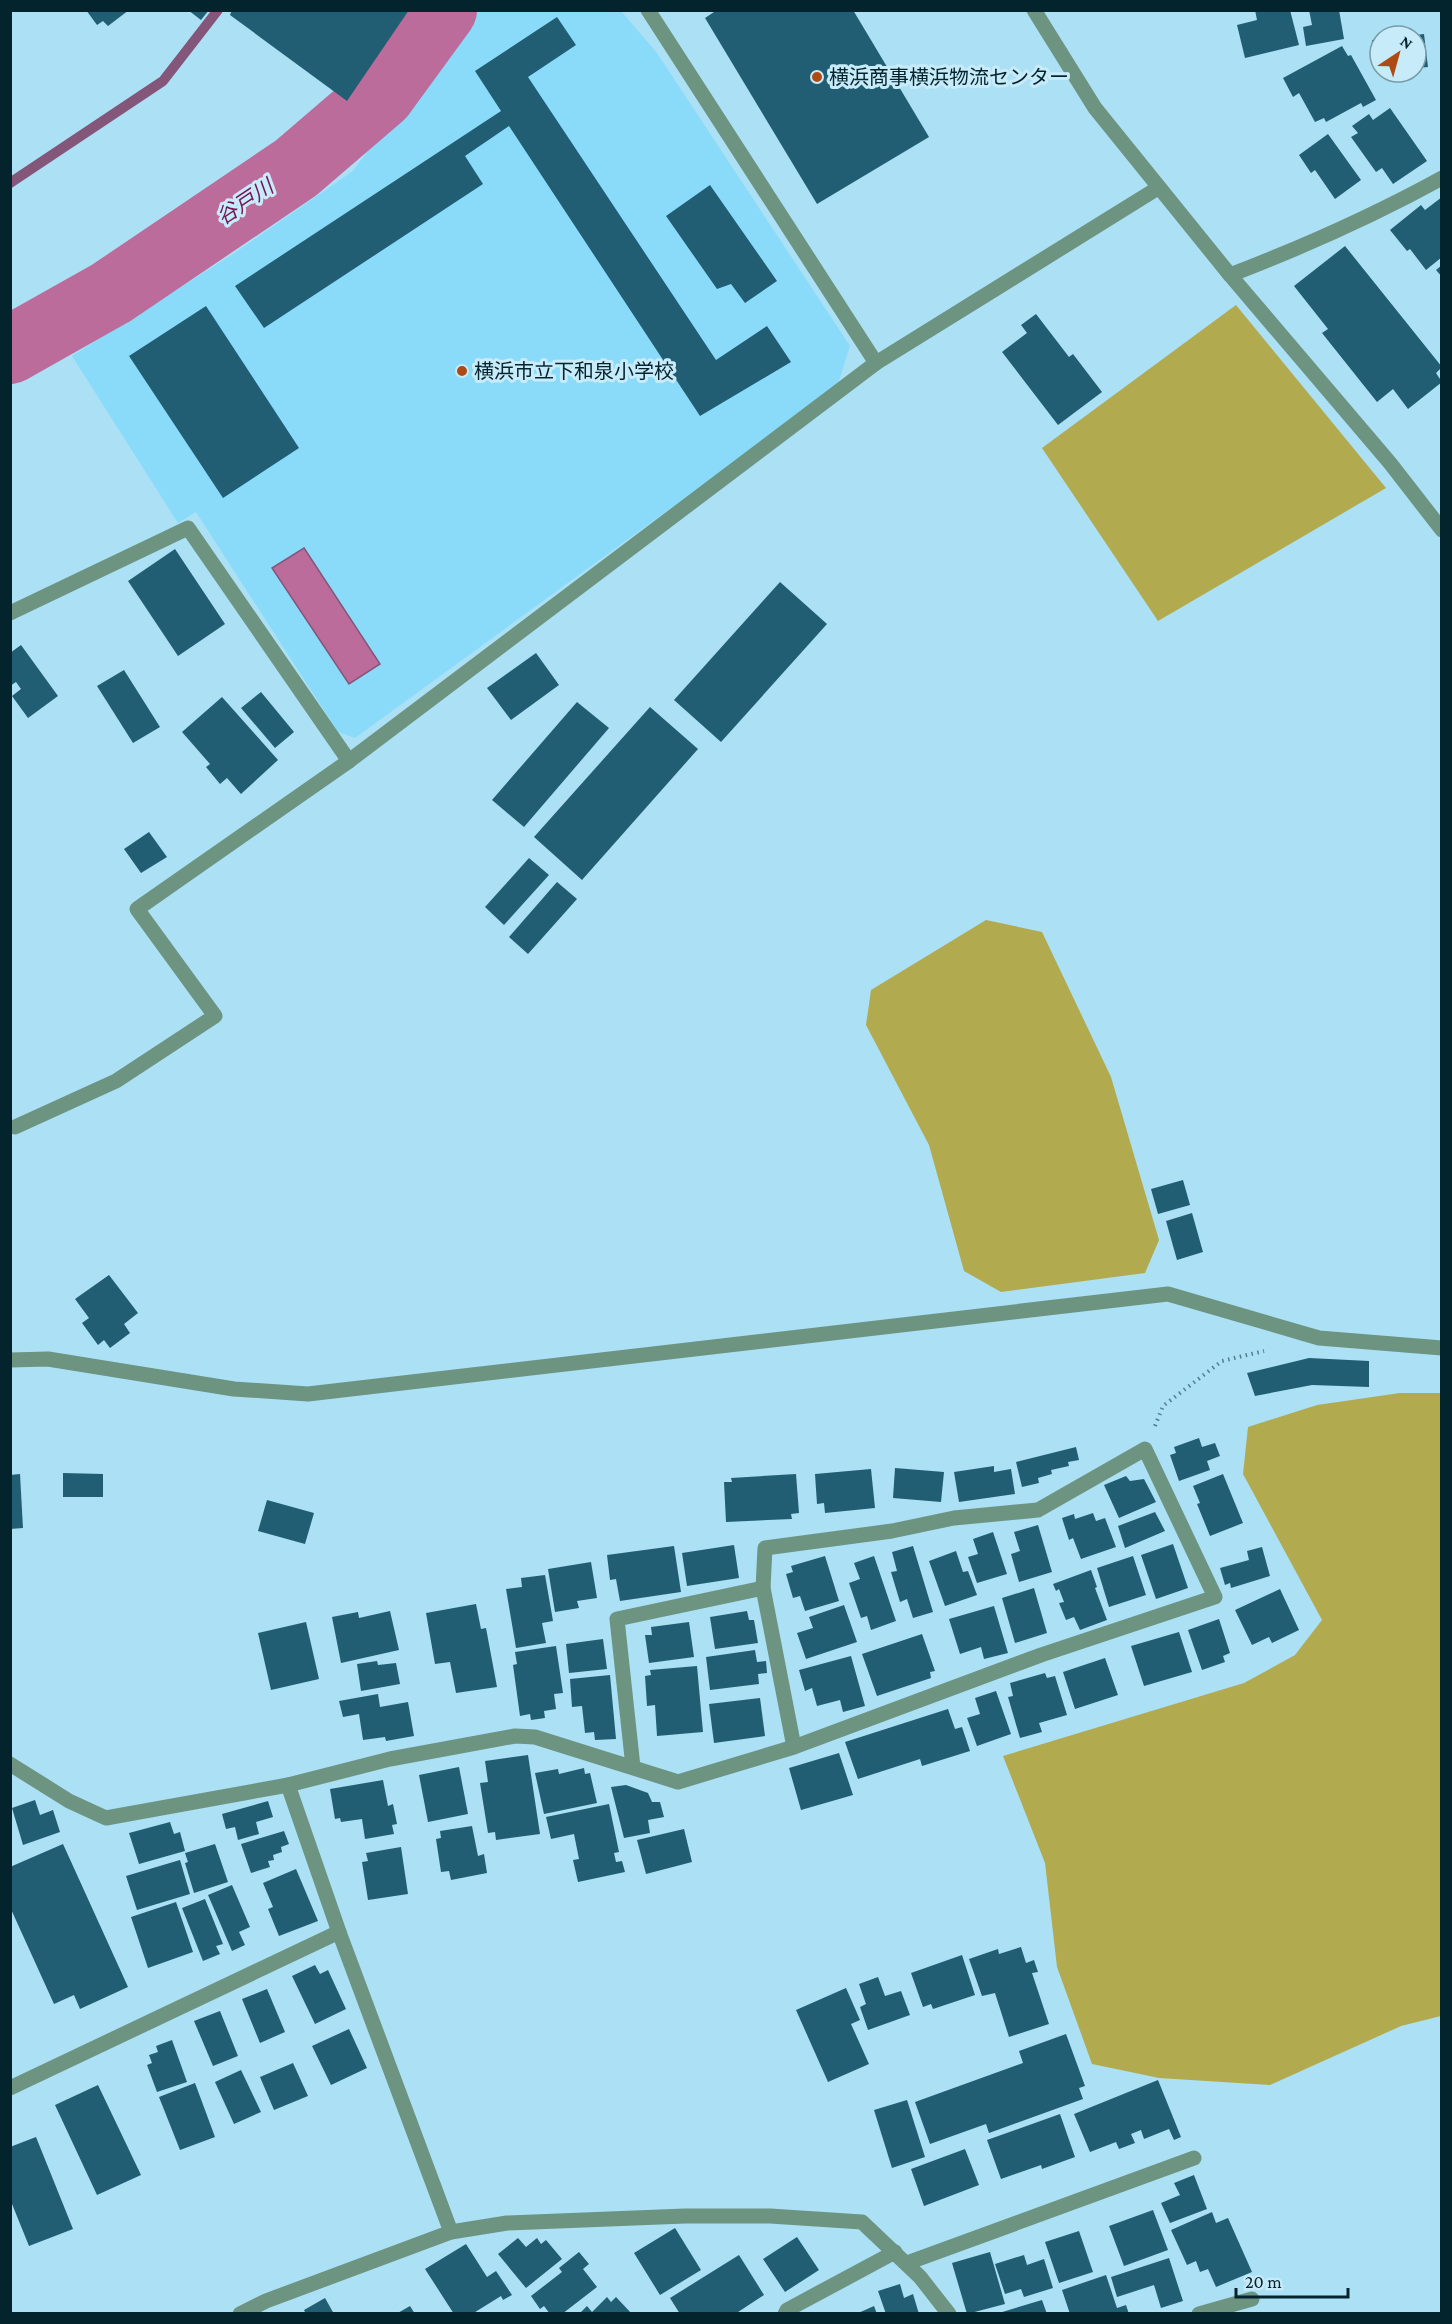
<svg xmlns="http://www.w3.org/2000/svg" width="1452" height="2324" viewBox="0 0 1452 2324" font-family="'Crimson Pro','Noto Sans JP',serif">
<rect width="100%" height="100%" fill="#abe0f5"/>
<path fill="#8adbfa" d="M472,10L621,11L657,53L850,346L837,387L355,738L338,732L196,512L178,523L72,356L233,254L353,171Z"/>
<g fill="#b2aa4f">
<path d="M1236,305L1386,488L1158,621L1042,448Z"/>
<path d="M986,920L1042,932L1111,1077L1159,1240L1145,1273L1001,1292L964,1271L929,1145L866,1025L871,990Z"/>
<path d="M1400,1393H1441V2016L1401,2026L1270,2085L1159,2078L1092,2064L1057,1967L1045,1863L1003,1756L1244,1683L1295,1655L1322,1620L1243,1474L1248,1427L1317,1405Z"/>
</g>
<path fill="#bb6c9b" stroke="#84567a" stroke-width="1.5" d="M304,548L380,664L349,684L272,568Z"/>
<g fill="none" stroke-linecap="round" stroke-linejoin="round">
<path stroke="#84567a" stroke-width="10" d="M10,183L163,81L218,10"/>
<path stroke="#bb6c9b" stroke-width="68" d="M10,350L111,293L296,168L381,95L443,10"/>
</g>
<g fill="#215e73">
<path d="M86,10H129L108,26L103,21L97,25Z"/>
<path d="M188,10H209L201,20Z"/>
<path d="M232,10H409L347,101L230,15Z"/>
<path d="M717,10H853L929,137L817,204L705,18Z"/>
<path d="M1255,10H1290L1299,45L1245,58L1237,25L1257,20Z"/>
<path d="M1309,10H1339L1344,39L1306,46L1303,27L1312,25Z"/>
<path d="M557,17L576,45L528,77L716,360L767,326L791,362L700,416L509,126L465,156L483,184L264,328L235,286L501,111L475,71Z"/>
<path d="M1424,34L1428,67L1416,68V35Z"/>
<path d="M1380,39V59L1375,60L1372,40Z"/>
<path d="M1342,46L1348,56L1351,55L1376,100L1363,107L1361,103L1326,122L1324,118L1315,122L1299,93L1293,97L1283,78Z"/>
<path d="M1390,108L1427,161L1393,184L1382,168L1376,172L1351,137L1358,133L1352,126L1369,114L1373,120Z"/>
<path d="M1328,134L1361,180L1335,199L1315,170L1311,173L1299,155Z"/>
<path d="M710,185L777,281L745,303L731,284L717,289L666,216Z"/>
<path d="M1442,197V257L1426,270L1410,249L1407,251L1390,230L1421,205L1425,210Z"/>
<path d="M1345,246L1442,367L1436,373L1442,382L1408,409L1393,389L1377,402L1322,333L1328,329L1294,286Z"/>
<path d="M1442,265V277L1436,270Z"/>
<path d="M206,306L299,448L223,498L129,356Z"/>
<path d="M1036,314L1069,357L1073,354L1102,392L1058,425L1002,352L1027,333L1021,325Z"/>
<path d="M175,549L225,624L178,656L128,581Z"/>
<path d="M780,582L827,624L721,742L674,700Z"/>
<path d="M21,645L58,696L28,718L12,696L21,689L16,682L10,686V653Z"/>
<path d="M536,653L559,685L511,720L487,688Z"/>
<path d="M124,670L160,727L133,743L97,686Z"/>
<path d="M261,692L294,732L275,748L241,708Z"/>
<path d="M222,697L278,760L241,794L227,778L220,784L206,767L210,764L182,732Z"/>
<path d="M577,702L609,728L524,827L492,800Z"/>
<path d="M650,707L698,749L582,880L534,837Z"/>
<path d="M149,832L167,857L141,873L124,849Z"/>
<path d="M529,858L549,875L504,925L485,907Z"/>
<path d="M557,882L577,899L528,954L509,937Z"/>
<path d="M1183,1180L1190,1205L1158,1214L1151,1189Z"/>
<path d="M1192,1213L1203,1252L1177,1260L1166,1221Z"/>
<path d="M109,1275L138,1313L124,1324L130,1333L110,1348L104,1340L98,1345L82,1323L89,1318L75,1299Z"/>
<path d="M1309,1358L1369,1361V1387L1312,1385L1255,1396L1247,1373Z"/>
<path d="M1199,1438L1202,1447L1215,1443L1220,1456L1207,1461L1210,1470L1179,1481L1170,1455L1176,1453L1174,1447Z"/>
<path d="M1076,1447L1079,1460L1068,1462L1069,1466L1051,1470L1052,1474L1038,1478L1039,1483L1022,1487L1016,1462Z"/>
<path d="M994,1466V1472L1011,1469L1015,1494L959,1502L954,1472Z"/>
<path d="M895,1468L944,1472L941,1502L893,1498Z"/>
<path d="M871,1469L875,1508L825,1513L824,1503L817,1504L815,1474Z"/>
<path d="M63,1473L103,1474V1497H63Z"/>
<path d="M20,1474L23,1528L10,1529V1475Z"/>
<path d="M796,1474L799,1513L791,1514L792,1519L726,1522L724,1482H732L731,1478Z"/>
<path d="M1223,1474L1243,1523L1210,1536L1197,1504L1200,1503L1193,1486Z"/>
<path d="M1126,1476L1130,1481L1144,1479L1156,1502L1119,1518L1104,1485Z"/>
<path d="M267,1500L314,1513L305,1544L258,1531Z"/>
<path d="M1155,1512L1165,1531L1125,1548L1118,1526Z"/>
<path d="M1093,1513L1096,1521L1105,1518L1116,1547L1081,1559L1073,1538L1069,1540L1062,1518L1074,1514L1075,1519Z"/>
<path d="M1038,1525L1052,1572L1019,1582L1011,1554L1020,1551L1014,1532Z"/>
<path d="M993,1532L1007,1574L977,1583L968,1557L978,1554L973,1539Z"/>
<path d="M1173,1544L1188,1588L1156,1599L1141,1555Z"/>
<path d="M734,1545L739,1578L687,1586L682,1553Z"/>
<path d="M674,1546L681,1592L620,1601L616,1579L610,1580L607,1555Z"/>
<path d="M913,1546L933,1612L913,1618L907,1599L900,1602L891,1572L897,1571L892,1552Z"/>
<path d="M1262,1547L1270,1576L1231,1588L1230,1583L1225,1585L1220,1568L1249,1560L1247,1551Z"/>
<path d="M956,1551L963,1572L968,1571L977,1595L945,1606L929,1561Z"/>
<path d="M825,1556L839,1601L805,1611L800,1596L793,1598L786,1574L793,1572L791,1566Z"/>
<path d="M874,1556L896,1621L871,1630L867,1616L861,1618L849,1583L860,1579L854,1563Z"/>
<path d="M1133,1556L1146,1595L1109,1607L1097,1568Z"/>
<path d="M591,1562L597,1598L577,1601L579,1608L555,1612L548,1569Z"/>
<path d="M1091,1570L1097,1587L1095,1588L1107,1620L1080,1630L1074,1617L1066,1620L1059,1603L1064,1602L1059,1589L1056,1591L1053,1584Z"/>
<path d="M545,1575L553,1621L542,1623L546,1643L516,1648L506,1589L522,1587L521,1578Z"/>
<path d="M1034,1588L1047,1633L1015,1643L1002,1598Z"/>
<path d="M1280,1589L1299,1630L1272,1643L1269,1637L1252,1645L1235,1610Z"/>
<path d="M476,1604L481,1629L486,1628L497,1687L456,1693L450,1662L435,1664L426,1613Z"/>
<path d="M844,1605L857,1642L806,1659L797,1633L813,1628L809,1617Z"/>
<path d="M994,1606L1008,1653L984,1659L981,1647L960,1654L949,1619Z"/>
<path d="M390,1611L399,1650L341,1663L332,1617L358,1612L359,1618Z"/>
<path d="M747,1611L749,1620H754L758,1643L715,1649L710,1617Z"/>
<path d="M1219,1619L1230,1653L1223,1656L1225,1662L1202,1670L1188,1630Z"/>
<path d="M306,1622L319,1679L271,1690L258,1633Z"/>
<path d="M689,1622L694,1657L649,1663L645,1635H652L651,1627Z"/>
<path d="M1179,1632L1192,1672L1144,1686L1131,1646Z"/>
<path d="M922,1634L935,1671L930,1672L931,1678L877,1696L862,1654Z"/>
<path d="M603,1639L607,1669L569,1673L566,1644Z"/>
<path d="M556,1646L563,1693L554,1694L556,1709L544,1711L545,1718L531,1720L530,1714L520,1716L513,1665L517,1664L515,1652Z"/>
<path d="M755,1650L757,1662L766,1661L767,1673L758,1674L759,1684L710,1690L706,1657Z"/>
<path d="M851,1656L865,1706L843,1712L840,1700L817,1706L812,1688L805,1691L799,1670Z"/>
<path d="M1105,1658L1118,1695L1075,1709L1063,1672Z"/>
<path d="M377,1661L378,1665L396,1663L400,1684L361,1691L357,1664Z"/>
<path d="M697,1666L703,1732L657,1736L655,1705L647,1706L645,1676L651,1675L650,1670Z"/>
<path d="M1045,1673L1047,1678L1055,1676L1067,1715L1039,1723L1042,1732L1020,1738L1008,1697L1013,1696L1010,1683Z"/>
<path d="M610,1675L616,1739L595,1740L594,1732L585,1733L582,1706L572,1707L570,1679Z"/>
<path d="M996,1691L1011,1734L977,1746L967,1718L980,1714L975,1698Z"/>
<path d="M378,1694L380,1707L408,1702L414,1736L386,1741L385,1737L363,1740L359,1714L343,1717L339,1701Z"/>
<path d="M760,1698L765,1736L714,1743L709,1704Z"/>
<path d="M948,1709L955,1729L962,1727L970,1751L922,1766L920,1759L858,1779L845,1742Z"/>
<path d="M839,1753L853,1795L801,1810L789,1768Z"/>
<path d="M528,1755L540,1834L496,1840L495,1832L488,1833L480,1783L488,1782L485,1761Z"/>
<path d="M459,1767L468,1814L428,1822L419,1775Z"/>
<path d="M584,1768L585,1774L590,1773L597,1803L544,1814L535,1773L558,1769L559,1774Z"/>
<path d="M383,1780L388,1806L393,1804L397,1824L392,1825L394,1834L365,1839L362,1819L341,1822L340,1818L335,1819L330,1789Z"/>
<path d="M626,1785L648,1793L652,1802H660L664,1817L648,1820L650,1833L624,1838L611,1787Z"/>
<path d="M35,1800L40,1815L53,1810L60,1832L23,1845L12,1808Z"/>
<path d="M268,1801L273,1817L256,1822L259,1834L238,1840L235,1827L226,1829L222,1814Z"/>
<path d="M609,1804L619,1852L614,1853L616,1862L622,1861L625,1872L578,1882L573,1860L579,1859L574,1834L551,1839L546,1817Z"/>
<path d="M170,1822L174,1834L180,1832L185,1851L139,1864L129,1833Z"/>
<path d="M472,1826L478,1856L484,1854L487,1873L451,1880L449,1871L441,1872L436,1839L441,1838L440,1831Z"/>
<path d="M684,1829L692,1862L646,1874L637,1840Z"/>
<path d="M284,1831L289,1844L281,1847L282,1852L273,1855L274,1860L268,1861L270,1867L251,1873L241,1844Z"/>
<path d="M63,1844L128,1987L80,2009L74,1995L54,2004L10,1907V1867Z"/>
<path d="M215,1844L228,1882L194,1893L185,1863L188,1862L185,1853Z"/>
<path d="M401,1847L408,1894L368,1900L362,1862L368,1861L366,1853Z"/>
<path d="M180,1860L190,1894L137,1910L126,1876Z"/>
<path d="M296,1869L318,1921L279,1936L268,1909L273,1907L263,1883Z"/>
<path d="M232,1885L250,1927L239,1932L245,1945L232,1951L208,1895Z"/>
<path d="M205,1899L223,1944L216,1946L220,1954L203,1961L182,1908Z"/>
<path d="M176,1902L193,1952L148,1968L131,1917Z"/>
<path d="M1021,1947L1026,1963L1034,1960L1038,1972L1032,1973L1049,2024L1009,2037L995,1993L982,1996L969,1959L998,1949L999,1954Z"/>
<path d="M962,1955L975,1995L933,2009L931,2004L923,2007L911,1973Z"/>
<path d="M315,1965L320,1974L328,1970L346,2009L315,2024L292,1976Z"/>
<path d="M878,1977L885,1996L901,1991L910,2015L868,2030L860,2007L866,2004L859,1984Z"/>
<path d="M846,1988L860,2020L851,2024L869,2064L828,2082L796,2010Z"/>
<path d="M267,1989L285,2032L260,2043L242,1999Z"/>
<path d="M220,2011L238,2056L213,2066L194,2021Z"/>
<path d="M349,2029L367,2068L331,2085L312,2046Z"/>
<path d="M1066,2034L1085,2086L1079,2088L1083,2099L989,2133L986,2124L930,2144L915,2102L1023,2063L1019,2051Z"/>
<path d="M172,2040L187,2082L157,2092L147,2065L152,2063L149,2055L158,2052L156,2046Z"/>
<path d="M293,2063L308,2096L274,2110L260,2077Z"/>
<path d="M241,2070L261,2112L234,2124L215,2082Z"/>
<path d="M1158,2080L1181,2137L1174,2140L1169,2129L1144,2139L1141,2130L1131,2134L1135,2143L1119,2149L1116,2142L1090,2152L1074,2114Z"/>
<path d="M195,2083L215,2137L180,2150L159,2097Z"/>
<path d="M98,2085L141,2175L97,2195L55,2105Z"/>
<path d="M907,2100L925,2157L892,2168L874,2110Z"/>
<path d="M1060,2114L1075,2157L1042,2169L1041,2165L1001,2179L987,2140Z"/>
<path d="M36,2137L73,2229L29,2246L10,2199V2147Z"/>
<path d="M965,2149L979,2185L924,2206L911,2169Z"/>
<path d="M1194,2175L1207,2209L1170,2223L1161,2203L1180,2195L1174,2183Z"/>
<path d="M1153,2210L1168,2250L1124,2266L1109,2226Z"/>
<path d="M1212,2212L1216,2223L1228,2218L1252,2272L1216,2287L1208,2269L1200,2272L1196,2261L1187,2265L1171,2230Z"/>
<path d="M675,2228L701,2270L660,2295L634,2253Z"/>
<path d="M1079,2231L1093,2272L1059,2283L1045,2242Z"/>
<path d="M797,2237L819,2270L785,2292L763,2259Z"/>
<path d="M518,2238L526,2247L537,2238L541,2244L546,2240L562,2259L526,2288L498,2254Z"/>
<path d="M466,2244L487,2277L496,2271L512,2295L503,2300L501,2296L472,2314H454L425,2269Z"/>
<path d="M579,2252L589,2264L583,2269L597,2287L562,2314H550L544,2306L540,2309L531,2296L562,2272L559,2268Z"/>
<path d="M990,2252L1005,2304L967,2314L952,2263Z"/>
<path d="M739,2255L764,2295L735,2314H680L670,2298Z"/>
<path d="M1024,2255L1027,2265L1044,2259L1053,2288L1024,2297L1021,2289L1005,2294L995,2264Z"/>
<path d="M1169,2258L1183,2301L1161,2308L1154,2285L1117,2297L1111,2277Z"/>
<path d="M1106,2275L1117,2308L1126,2305L1129,2314H1070L1062,2290Z"/>
<path d="M900,2284L904,2298L913,2294L919,2314H886L878,2291Z"/>
<path d="M607,2297L611,2302L616,2297L632,2314H579L587,2306L592,2312Z"/>
<path d="M325,2298L334,2314H306L304,2310Z"/>
<path d="M1042,2300L1047,2314H999V2313Z"/>
<path d="M410,2306L415,2314H396Z"/>
<path d="M874,2306L877,2314H856Z"/>
</g>
<g fill="none" stroke-linecap="round" stroke-linejoin="round">
<path stroke="#547e8e" stroke-width="4" stroke-dasharray="1.5 4.5" stroke-linecap="butt" d="M1155,1426L1163,1406L1222,1361L1264,1351"/>
<g stroke="#6c9481" stroke-width="15">
<path d="M648,10L876,363"/>
<path d="M1034,10L1095,108L1230,275L1390,463L1442,530"/>
<path d="M1230,275C1303,247 1373,216 1442,178"/>
<path d="M10,613L188,528L349,761"/>
<path d="M15,1127L116,1081L215,1016L137,909L349,761L876,363L1158,188"/>
<path d="M10,1360L48,1359L234,1389L308,1394L1168,1294L1319,1338L1442,1348"/>
<path d="M10,1764L69,1801L106,1818L288,1785L390,1759L515,1736L535,1737L678,1782L794,1747L1041,1655L1215,1597L1145,1449L1038,1510L954,1518L892,1531L765,1548L763,1588L794,1747"/>
<path d="M633,1767L617,1619L763,1588"/>
<path d="M288,1785L339,1932L451,2232"/>
<path d="M10,2088L339,1932"/>
<path d="M907,2263L1194,2158"/>
<path d="M240,2314L266,2301L451,2232L507,2223L685,2216H770L862,2222L920,2277L949,2314"/>
<path d="M785,2314L787,2310L895,2252"/>
<path d="M1199,2314L1252,2299"/>
</g>
</g>
<g fill="#ae4b15" stroke="#c8ebf9" stroke-width="2">
<circle cx="817" cy="77" r="6"/>
<circle cx="462" cy="371" r="6"/>
</g>
<g text-anchor="middle" stroke-width="6" stroke-linejoin="round" paint-order="stroke">
<g font-size="20" fill="#03232d" stroke="#c8ebf9" text-anchor="start">
<text x="829" y="84">横浜商事横浜物流センター</text>
<text x="474" y="378">横浜市立下和泉小学校</text>
</g>
<g font-size="21" font-style="italic" fill="#751457" stroke="#c8ebf9">
<text transform="translate(245 202) rotate(-34)" y="7">谷戸川</text>
</g>
</g>
<rect width="1452" height="2324" fill="none" stroke="#03232d" stroke-width="24"/>
<g transform="translate(1398 54) rotate(36)"><circle r="28" fill="#c8ebf9" stroke="#799ba7" stroke-width="1.5"/>
<path d="M0-4.5L10 22L0 15L-10 22Z" fill="#ae4b15"/>
<text y="-9" font-size="16" font-weight="bold" text-anchor="middle" fill="#03232d">N</text>
</g>
<path d="M1236 2288v9h112v-9" fill="none" stroke="#03232d" stroke-width="3"/>
<text x="1245" y="2288" font-size="18" fill="#03232d" stroke="#c8ebf9" stroke-width="4.5" paint-order="stroke">20 m</text>
</svg>
